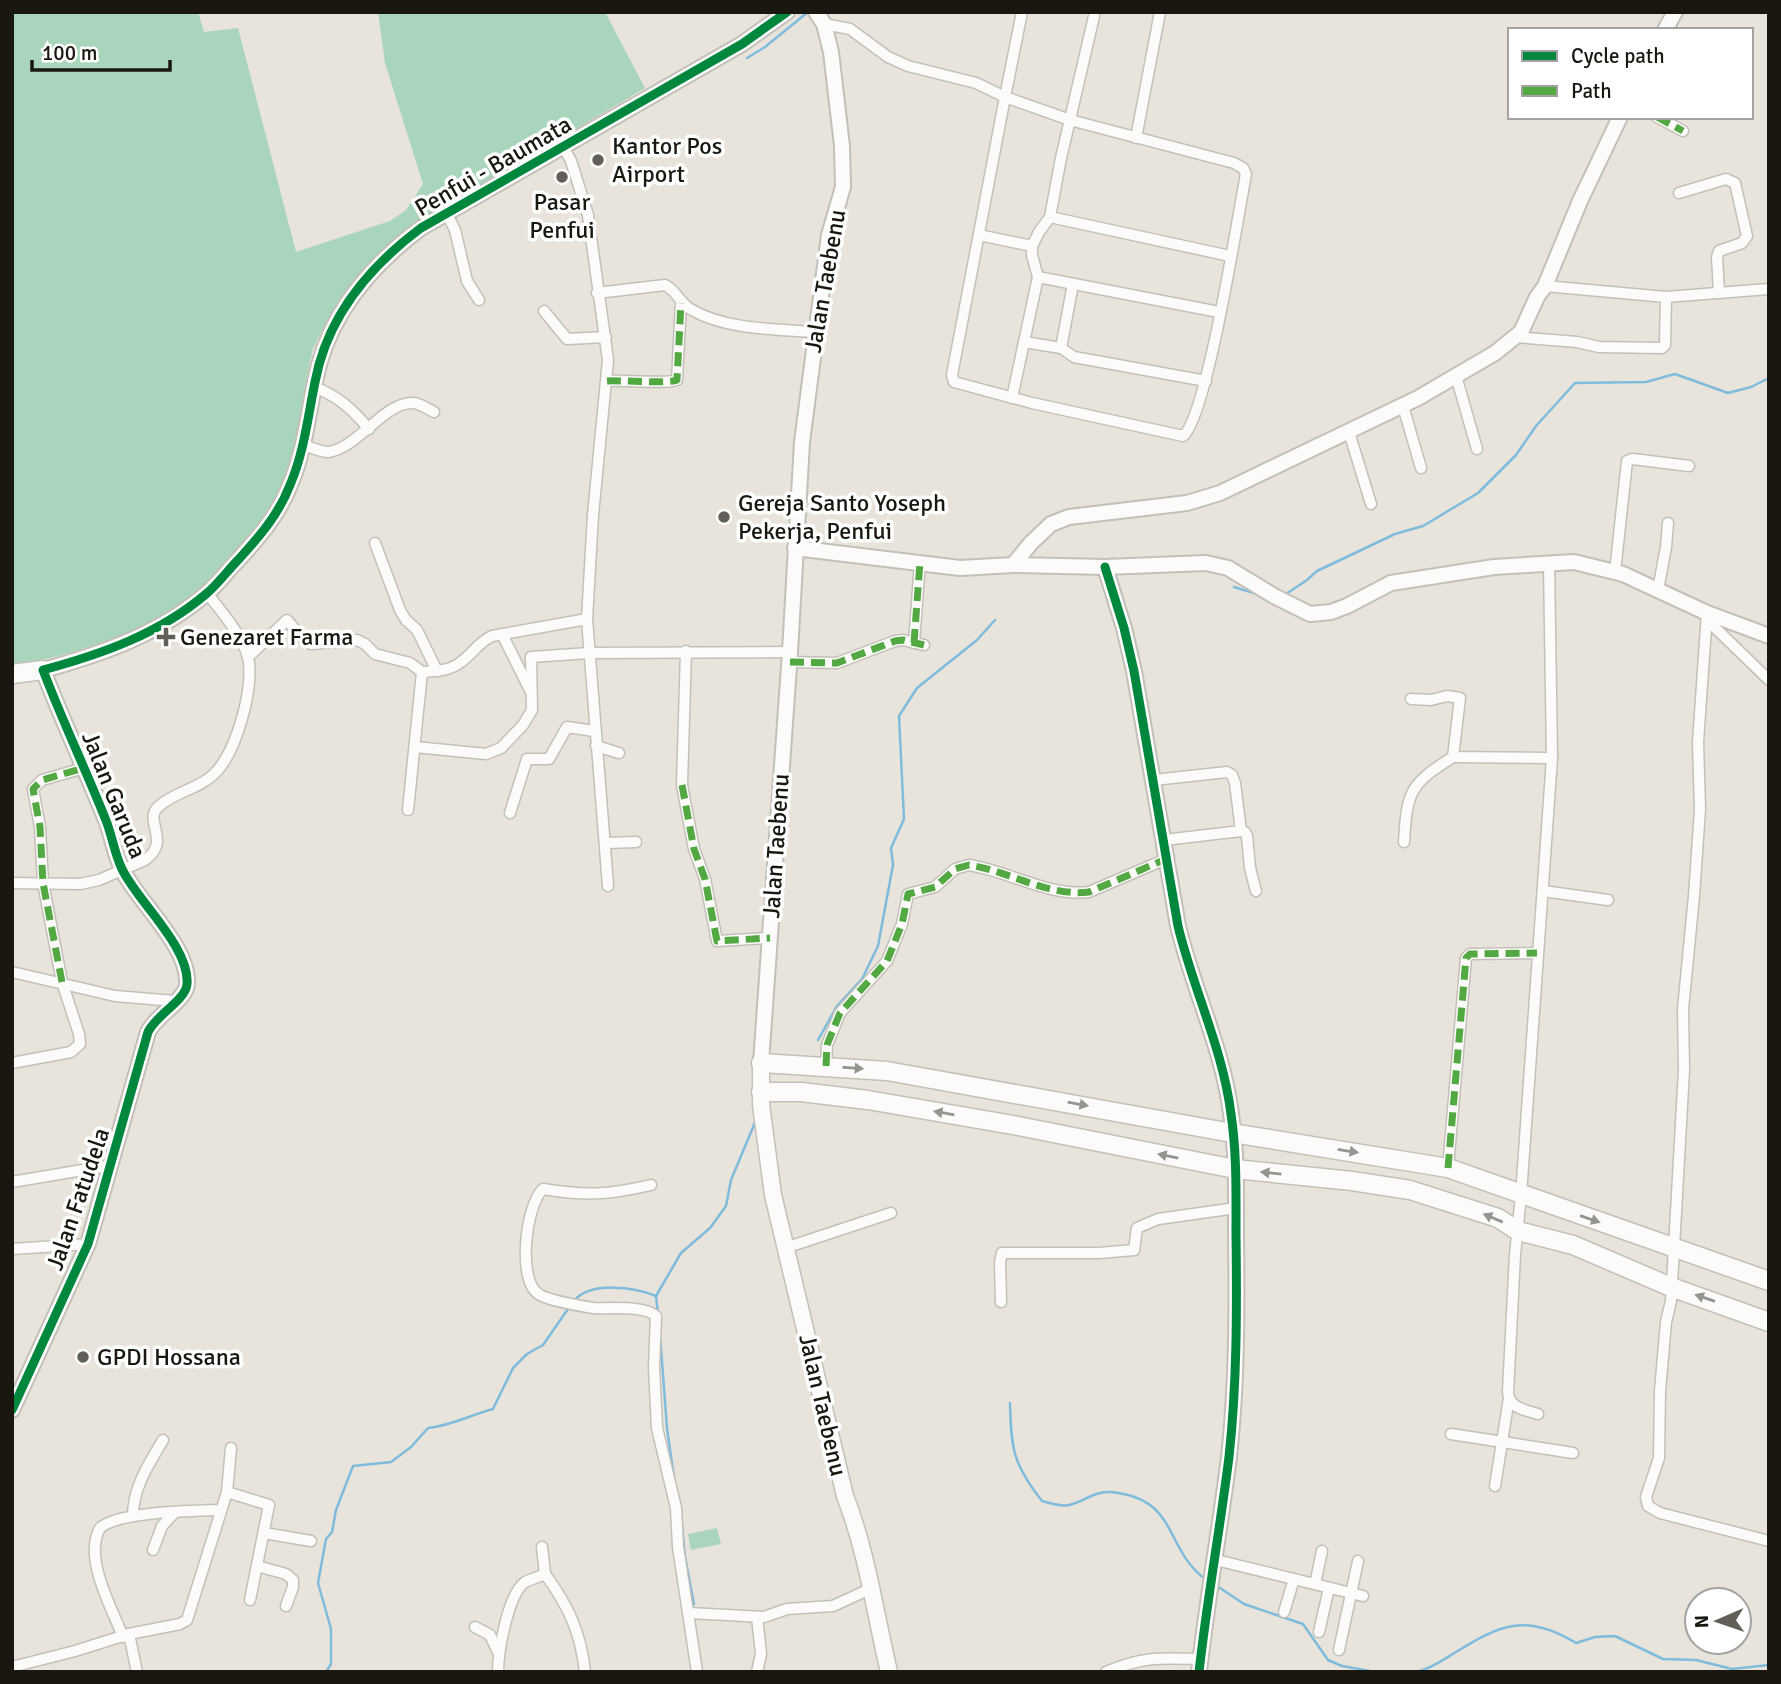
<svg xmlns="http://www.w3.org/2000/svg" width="1781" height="1684" viewBox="0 0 1781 1684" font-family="Signika,sans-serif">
<rect width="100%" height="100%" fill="#e8e4db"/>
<g fill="#a8d5bc">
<path d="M12,12H198L204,32L238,28L296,252L390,221L406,210L423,184L385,63L378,12H605L645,88L408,228C368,262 334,301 313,349C303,386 303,427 290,464C249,586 133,647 12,665Z"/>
<path d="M717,1528L721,1544L691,1550L688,1534Z"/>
</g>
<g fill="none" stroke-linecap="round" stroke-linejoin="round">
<g stroke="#7fbbdd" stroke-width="2.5">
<path d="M747,58L765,47L808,12"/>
<path d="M1234,587L1257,594"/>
<path d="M1283,596L1307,580L1317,571L1395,534L1423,526L1478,493L1516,455L1536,426L1575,383L1646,382L1675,374L1728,393L1751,387L1769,378"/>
<path d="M818,1040L837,1006L862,979L878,946L893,865L891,848L904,819L899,716L917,688L977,640L995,620"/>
<path d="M656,1296L681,1253L710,1228L726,1206L731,1180L756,1120"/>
<path d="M574,1301C590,1281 635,1287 656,1296L658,1314"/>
<path d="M660,1335L667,1428L674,1478"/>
<path d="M1010,1403C1011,1449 1013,1464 1042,1501C1050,1503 1061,1507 1069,1505C1083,1502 1095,1491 1110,1492C1179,1498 1163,1547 1205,1579"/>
<path d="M680,1504L685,1557L694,1604"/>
<path d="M1217,1586L1244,1604L1303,1624L1328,1660L1342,1666L1370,1671L1398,1672"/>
<path d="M326,1672L331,1664V1629L318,1583L326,1539L332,1532L336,1510L353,1466L391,1462L411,1447L428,1428C451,1426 470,1415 493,1409L513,1368L527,1354L543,1345L570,1306"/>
<path d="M1417,1672C1432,1668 1443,1660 1456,1652C1501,1624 1527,1613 1576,1643L1595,1637L1615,1636L1663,1659L1696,1660L1732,1669L1769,1665"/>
</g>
<g stroke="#c3c0b9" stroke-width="13">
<g id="street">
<path d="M824,24L850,29L888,57L908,66L976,83L1005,97L1022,12"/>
<path d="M1005,97L1070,120L1234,163L1243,168L1246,174C1238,215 1207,417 1183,436L1032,403L954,382L952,375Z"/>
<path d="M1657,117L1683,131"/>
<path d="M1136,138L1160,12"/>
<path d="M564,148L571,161L588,215L608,360L593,515L587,619L608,886"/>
<path d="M1679,193L1726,179L1735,183L1747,236L1742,243L1719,251L1717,257L1719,293"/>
<path d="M447,214L455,230L467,281L479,300"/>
<path d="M1050,217L1061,158L1095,12"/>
<path d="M979,235L1032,246V255L1038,277L1012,398"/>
<path d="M1032,246L1039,232L1050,217L1230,256"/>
<path d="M1038,277L1219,312"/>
<path d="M1545,286L1666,297L1769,289"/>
<path d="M597,293L665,285C677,291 680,304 692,310C727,330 776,329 815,332"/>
<path d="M544,311L567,339L606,337"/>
<path d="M1516,337L1577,342L1599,347L1662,348L1665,345L1666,297"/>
<path d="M1024,342L1061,348L1074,357L1206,381"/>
<path d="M1061,348L1073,284"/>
<path d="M1456,376L1477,449"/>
<path d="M607,381C622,380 669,384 677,380L681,303"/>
<path d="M314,387C338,396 352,409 369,429"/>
<path d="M1403,406L1421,468"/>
<path d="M1349,432L1371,504"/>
<path d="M302,444C309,447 320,452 328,452C359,448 384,401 414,403C421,404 428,409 434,412"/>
<path d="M375,543L400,610L406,620L417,630L437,671"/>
<path d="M1615,572L1627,461L1633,459L1689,466"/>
<path d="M1658,590L1666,547L1668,523"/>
<path d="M1707,613L1698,742L1700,809L1694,896L1683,1009L1684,1070L1671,1301L1666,1322L1660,1391L1659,1458L1646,1497L1648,1506L1660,1513L1769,1541"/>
<path d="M1707,620L1769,680"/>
<path d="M502,634L530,690"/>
<path d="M914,643L920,562"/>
<path d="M686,651L682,785L694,849L705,879L717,941L770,938"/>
<path d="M248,657L287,620L304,640L311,644L357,640L365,644L375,654L410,663L422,672L408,810"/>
<path d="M790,662L837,663L895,641L903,640L924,645"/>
<path d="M422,672C435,671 450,671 461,662C473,653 479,642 492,636L587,619"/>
<path d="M1411,699L1431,700L1447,696L1460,698L1453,757L1552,758"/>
<path d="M596,746L619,753"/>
<path d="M415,747L486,754L501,748L523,725L532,710L531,657L589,653L790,652"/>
<path d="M1154,780L1227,772L1232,775L1235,783L1241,831L1164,840"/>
<path d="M510,813L527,759H549L567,727L594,731"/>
<path d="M1241,831L1245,832L1247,836L1250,868L1256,891"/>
<path d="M1404,842C1407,791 1410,784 1453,757"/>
<path d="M606,843L636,842"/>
<path d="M12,883L80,884L99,880L145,860C172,841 143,821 158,807C174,792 199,789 214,774C236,754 255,686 248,657C242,635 221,611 207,593"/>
<path d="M1543,891L1608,900"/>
<path d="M12,972L115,996L175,1001"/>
<path d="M12,1063L71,1052L80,1044L79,1034L62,982L43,883L40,827L33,789L42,780L84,768"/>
<path d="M826,1066L827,1045L840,1013L887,961L902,924L908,894L935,887L955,869L969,865C1009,871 1049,897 1089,892L1166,859"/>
<path d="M1448,1168L1466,958L1470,954L1537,953"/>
<path d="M12,1182L112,1165"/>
<path d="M651,1185C608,1195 586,1196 543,1189C526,1204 516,1283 540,1295C549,1300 581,1306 593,1308C609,1309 644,1305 656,1316L654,1367L657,1428L676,1508L678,1547L697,1672"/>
<path d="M785,1248L891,1213"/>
<path d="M12,1249L88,1244"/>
<path d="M1001,1302L1000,1262L1002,1253H1099L1134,1250L1137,1228L1158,1219L1236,1208"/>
<path d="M1538,1414C1525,1410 1509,1408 1508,1392L1515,1255L1521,1195L1552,758L1549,564"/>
<path d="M1451,1434L1573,1453"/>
<path d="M1495,1486L1509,1398"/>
<path d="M227,1492L269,1505L250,1600"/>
<path d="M133,1516C133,1487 149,1464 163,1440"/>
<path d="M264,1533L311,1541"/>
<path d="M153,1550L162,1526L174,1513"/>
<path d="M1216,1560L1363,1596"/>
<path d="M257,1566L286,1574L293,1580V1587L286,1606"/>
<path d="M545,1574C568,1605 581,1633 585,1672"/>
<path d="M1315,1584L1322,1551"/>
<path d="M1284,1612L1294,1579"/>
<path d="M689,1613L764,1617L787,1609L833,1606L872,1588"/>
<path d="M475,1627L490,1635L499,1654"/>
<path d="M1319,1632L1329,1588"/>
<path d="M129,1634L137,1672"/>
<path d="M123,1637C112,1608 83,1558 100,1528C119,1511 195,1511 221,1510"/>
<path d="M1339,1650L1358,1561"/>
<path d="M12,1667L75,1651L129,1634L180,1624L187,1620L227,1492L231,1448"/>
<path d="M498,1672C498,1652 508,1594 525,1582C531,1579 539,1577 545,1574L542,1547"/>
<path d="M757,1672L761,1654L757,1617"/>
<path d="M1106,1672C1144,1656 1161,1658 1200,1659"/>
</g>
</g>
<g stroke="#c3c0b9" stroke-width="18">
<g id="secondary">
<path d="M1665,30L1675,12"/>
<path d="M795,548L960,568L1013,565L1105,567L1206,563L1228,568L1274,596L1310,614L1331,612L1347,606L1391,583L1494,567L1574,562L1623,574L1707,613L1769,636"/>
<path d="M1013,565L1031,543L1051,524L1069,517L1187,503L1220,493L1418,398L1495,353L1521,332L1537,297L1545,286L1580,201L1620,117"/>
<path d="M1105,567L1124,628L1134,671L1178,926C1193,989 1223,1049 1231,1114C1237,1154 1236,1195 1236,1235C1237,1309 1237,1384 1229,1457C1220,1529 1207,1600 1199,1672"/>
<path d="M761,1063L790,652L802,442L829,235L843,187L842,146L831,52L824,24L816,12"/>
<path d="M12,1410L88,1244L148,1032C156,1015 186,1000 187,984C190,947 137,901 122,869C114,853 112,834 105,818C85,768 62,720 43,670C102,654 159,634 206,594C218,584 228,570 239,559C259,537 279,514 290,485C304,453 308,416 315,382C327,317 370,266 421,228L742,44L787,12"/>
</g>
</g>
<g stroke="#c3c0b9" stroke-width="19">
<path id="primary" d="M761,1063V1105L773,1195L845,1496C867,1552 875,1613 889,1672"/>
</g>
<g stroke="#c3c0b9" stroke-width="21">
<g id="highway">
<path d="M12,674L43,670"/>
<path d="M761,1063L887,1071L1232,1133L1448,1168L1769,1281"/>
<path d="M761,1092H801L868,1100L1018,1126L1235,1169L1352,1181L1410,1190L1498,1218L1518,1231L1573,1245L1671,1287L1769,1322"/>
</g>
</g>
<use href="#street" stroke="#fcfbfa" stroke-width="10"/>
<use href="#secondary" stroke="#fcfbfa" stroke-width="14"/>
<use href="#primary" stroke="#fcfbfa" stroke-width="16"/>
<use href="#highway" stroke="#fcfbfa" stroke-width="18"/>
<g stroke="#52a942" stroke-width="7" stroke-dasharray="14 7" stroke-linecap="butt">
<path d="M1657,117L1683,131"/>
<path d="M607,381C622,380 669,384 677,380L681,303"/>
<path d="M914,643L920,562"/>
<path d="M790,662L837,663L895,641L903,640L924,645"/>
<path d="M682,785L694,849L705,879L717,941L770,938"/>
<path d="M62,982L43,883L40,827L33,789L42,780L84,768"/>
<path d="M826,1066L827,1045L840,1013L887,961L902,924L908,894L935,887L955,869L969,865C1009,871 1049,897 1089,892L1166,859"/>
<path d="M1448,1168L1466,958L1470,954L1537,953"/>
</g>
<g stroke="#fff" stroke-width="13">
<g id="cycleway">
<path d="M1105,567L1124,628L1134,671L1178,926C1193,989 1223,1049 1231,1114C1237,1154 1236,1195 1236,1235C1237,1309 1237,1384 1229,1457C1220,1529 1207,1600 1199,1672"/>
<path d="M12,1410L88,1244L148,1032C156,1015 186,1000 187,984C190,947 137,901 122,869C114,853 112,834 105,818C85,768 62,720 43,670C102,654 159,634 206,594C218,584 228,570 239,559C259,537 279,514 290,485C304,453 308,416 315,382C327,317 370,266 421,228L742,44L787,12"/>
</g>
</g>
<use href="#cycleway" stroke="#00873e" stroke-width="9"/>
</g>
<defs><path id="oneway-solid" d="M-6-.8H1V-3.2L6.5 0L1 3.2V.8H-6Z" transform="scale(1.75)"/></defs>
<g fill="#969491">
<use href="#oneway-solid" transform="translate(853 1068) rotate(4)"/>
<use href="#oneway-solid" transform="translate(1078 1104) rotate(10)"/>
<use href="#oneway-solid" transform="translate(944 1113) rotate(-170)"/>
<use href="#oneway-solid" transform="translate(1348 1151) rotate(9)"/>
<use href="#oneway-solid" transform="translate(1168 1156) rotate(-168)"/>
<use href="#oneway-solid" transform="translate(1271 1173) rotate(-174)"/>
<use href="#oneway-solid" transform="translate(1493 1218) rotate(-157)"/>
<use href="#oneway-solid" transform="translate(1590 1219) rotate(19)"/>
<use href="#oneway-solid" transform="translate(1705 1298) rotate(-161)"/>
</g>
<g fill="#625f58" stroke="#fff" stroke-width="2.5">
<circle cx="598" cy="160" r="7"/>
<circle cx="562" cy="177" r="7"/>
<circle cx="724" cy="517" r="7"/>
<path d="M162.5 626.5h7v7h7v7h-7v7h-7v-7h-7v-7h7z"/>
<circle cx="83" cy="1357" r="7"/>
</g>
<g text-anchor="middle" stroke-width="7" stroke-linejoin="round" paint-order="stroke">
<g font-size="24" fill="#1a1711" stroke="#fff" text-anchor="start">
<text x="612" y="154">Kantor Pos<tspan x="612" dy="28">Airport</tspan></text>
<text x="562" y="210" text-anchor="middle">Pasar<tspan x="562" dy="28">Penfui</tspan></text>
<text x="738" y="511">Gereja Santo Yoseph<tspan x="738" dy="28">Pekerja, Penfui</tspan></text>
<text x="180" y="645">Genezaret Farma</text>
<text x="97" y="1365">GPDI Hossana</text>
</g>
<g font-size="24" fill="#1a1711" stroke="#fff">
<text transform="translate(493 166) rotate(-30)" y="8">Penfui - Baumata</text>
<text transform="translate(825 281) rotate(-80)" y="8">Jalan Taebenu</text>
<text transform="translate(114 795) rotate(68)" y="8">Jalan Garuda</text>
<text transform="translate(776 846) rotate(-86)" y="8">Jalan Taebenu</text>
<text transform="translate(78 1199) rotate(-71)" y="8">Jalan Fatudela</text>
<text transform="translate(823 1405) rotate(77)" y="8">Jalan Taebenu</text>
</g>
</g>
<rect width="1781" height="1684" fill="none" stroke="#1a1711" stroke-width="28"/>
<rect x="1508" y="28" width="245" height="91" fill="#ffffff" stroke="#a3a2a0" stroke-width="2"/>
<rect x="1522" y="51" width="35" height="10" fill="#00873e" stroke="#a3a2a0" stroke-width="2"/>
<text x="1571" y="63" font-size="21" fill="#1a1711">Cycle path</text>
<rect x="1522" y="86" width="35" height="10" fill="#52a942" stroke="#a3a2a0" stroke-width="2"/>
<text x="1571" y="98" font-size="21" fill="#1a1711">Path</text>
<g transform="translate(1718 1621) rotate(268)"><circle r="33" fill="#ffffff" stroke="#a3a2a0" stroke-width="2"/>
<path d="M0-5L12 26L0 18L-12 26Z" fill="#625f58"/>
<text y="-10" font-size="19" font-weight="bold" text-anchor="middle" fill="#1a1711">N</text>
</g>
<path d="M32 60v10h138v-10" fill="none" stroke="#1a1711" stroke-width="3.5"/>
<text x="42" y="60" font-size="21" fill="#1a1711" stroke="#ffffff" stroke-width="5" paint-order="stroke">100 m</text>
</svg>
